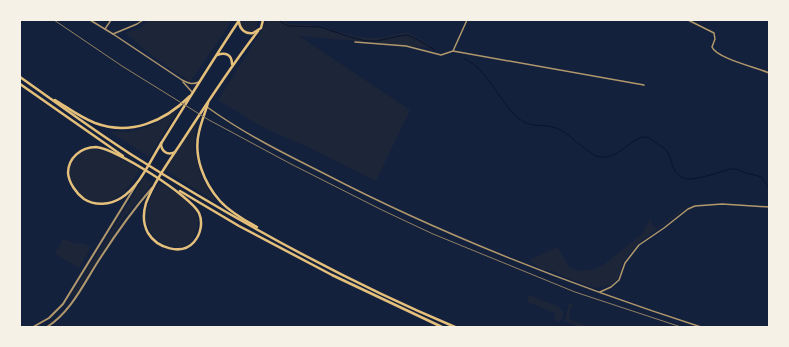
<svg xmlns="http://www.w3.org/2000/svg" width="789" height="347" viewBox="0 0 789 347" font-family="Arial,sans-serif">
<rect width="100%" height="100%" fill="#14213d"/>
<g fill="#1d2539">
<path d="M149,20H230L228,27L190,82L150,54L125,33L140,28Z"/>
<path d="M242,20H256C259,27 255,32 248,32C243,29 240,26 242,20Z"/>
<path d="M268,20H282L288,24L312,25L346,34L366,38H380L402,33H409L434,48L299,36L410,110L376,181L310,148L264,128L218,100Z"/>
<path d="M179,108L149,157L109,131C139,135 156,125 179,108Z"/>
<path d="M196,122H197C190,150 198,179 217,201L216,202L165,170Z"/>
<path d="M91,149C109,149 125,161 140,170C133,180 127,192 116,198C80,219 47,159 91,149Z"/>
<path d="M144,177L153,183L123,218L74,297L71,295L119,219Z"/>
<path d="M159,183C171,190 185,197 193,208C198,214 199,221 197,228C190,266 140,242 146,210C148,201 155,191 159,183Z"/>
<path d="M685,207L682,211L640,242L623,262L618,279L610,285L596,288L567,278L553,271L541,269L529,260L557,247L570,268L582,271L594,269L603,265L642,234L651,218L652,225L657,228Z"/>
<path d="M63,239L74,243L84,244L91,247L79,268L55,254Z"/>
<path d="M529,295L559,307L564,313L561,320L558,322C554,320 554,317 555,313L527,302Z"/>
<path d="M569,303L573,305L569,312V319L589,327H579L565,321Z"/>
</g>
<g fill="none" stroke-linecap="round" stroke-linejoin="round">
<g stroke="#0b132b" stroke-width="1">
<path d="M278,20L288,26L320,27L350,37L366,41H377L399,36L408,35L418,40L435,50"/>
<path d="M465,59C490,71 498,101 518,118C532,129 542,123 556,128C571,134 582,149 596,156C618,163 632,135 646,137C651,138 653,141 657,144C660,146 664,147 667,151C673,161 672,177 688,179C696,180 720,172 730,169C736,168 740,171 746,173C761,177 761,174 769,189"/>
</g>
<g stroke="#b1986c" stroke-width="1.5">
<path d="M90,20L113,34L182,80C188,83 192,85 199,82"/>
<path d="M688,20L714,33L715,39L712,47C716,58 758,68 769,73"/>
<path d="M105,29L111,20"/>
<path d="M113,34L137,24L143,20"/>
<path d="M355,42L406,46L441,55L453,51L467,20"/>
<path d="M453,51L644,85"/>
<path d="M183,82L192,92"/>
<path d="M207,107C243,133 283,153 323,173C444,236 571,285 701,327"/>
<path d="M600,292L611,287L619,280L625,263L639,245L664,228L688,209L695,206L722,204L769,207"/>
</g>
<g stroke="#b1986c" stroke-width="2">
<path d="M33,327L49,318L63,304L136,185"/>
<path d="M47,327C71,312 84,283 99,260C115,235 132,211 152,188"/>
</g>
<g stroke="#e5c07b" stroke-width="2.5">
<path d="M238,22C212,61 187,102 162,142C150,161 140,186 121,198C110,205 95,206 84,199C76,193 69,183 68,173C68,158 81,147 96,147C115,148 191,196 199,213C203,222 201,234 194,242C182,256 157,248 148,233C143,224 143,213 146,203C155,180 170,160 183,140C207,103 231,66 258,31"/>
<path d="M239,22C240,30 246,34 253,33L261,28L263,20"/>
<path d="M217,55C225,52 232,54 232,64"/>
<path d="M20,77C57,103 94,131 132,155C235,220 343,280 455,327"/>
<path d="M20,84L123,156"/>
<path d="M55,100C68,108 80,117 95,123C130,136 164,122 190,96"/>
<path d="M208,103C205,113 201,123 199,132C193,156 204,183 220,201C230,212 244,220 257,227"/>
<path d="M161,143C161,151 167,156 175,152"/>
<path d="M180,191L239,226L332,275L442,327"/>
</g>
<path stroke="#918062" stroke-width="1" d="M54,20L122,66L209,120L291,164L382,210L433,234L575,292L681,327"/>
</g>
<rect width="789" height="347" fill="none" stroke="#f6f1e7" stroke-width="42"/>
</svg>
